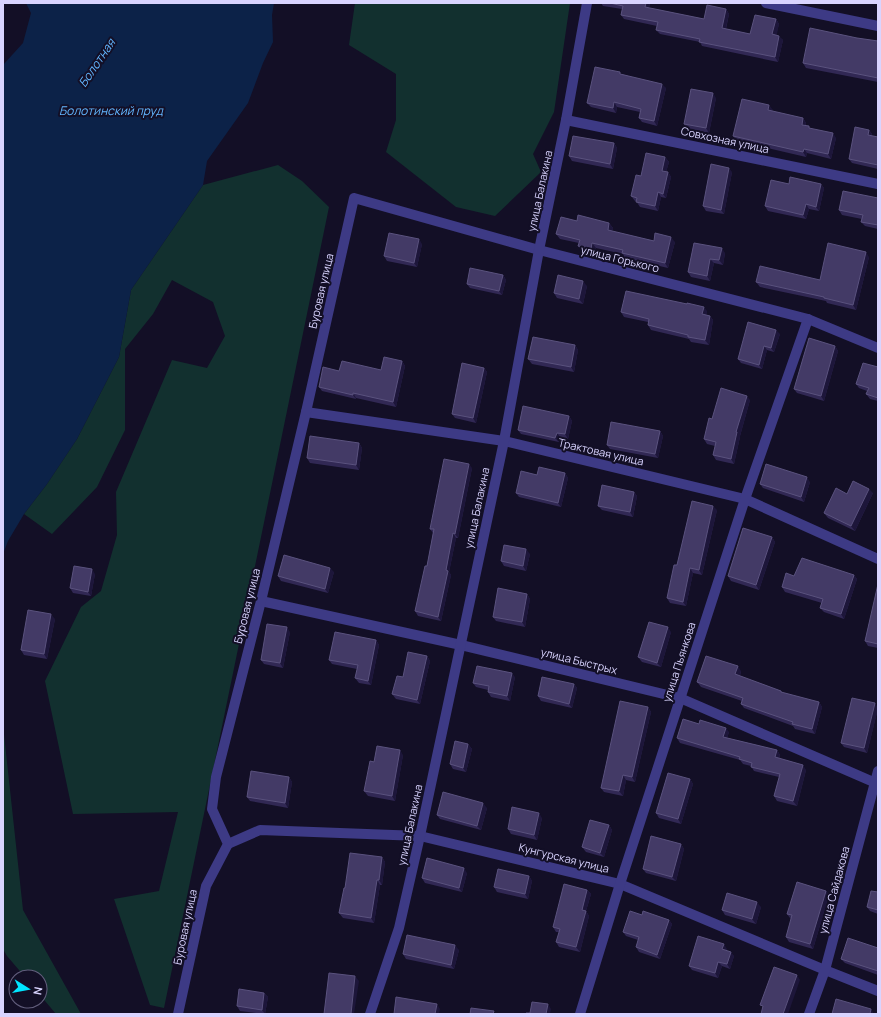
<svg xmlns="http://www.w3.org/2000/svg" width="881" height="1017" viewBox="0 0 881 1017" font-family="Manrope,sans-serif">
<rect width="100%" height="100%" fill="#130f26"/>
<g fill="#12302f">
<path d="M355,3H570L554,112L533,154L541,172L495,216L456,207L386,152L396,120V74L349,45Z"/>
<path d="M278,165L302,181L329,207L164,1008L150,1005L114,899L159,891L178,812L73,814L45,681L81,607L101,591L117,535L116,492L172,360L207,368L225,336L213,302L172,280L153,314L125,349V430L97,487L52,534L24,514L47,484L77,439L119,357L131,290L203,185Z"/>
<path d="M3,725L23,910L81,1014H56L40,995V977H25L7,956L3,949Z"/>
</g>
<path fill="#0c2248" d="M26,3H274L272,15L273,42L263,63L248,103L207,161L203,185L131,290L119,357L77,439L47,484L24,514L8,541L3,554V65L23,43L31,13Z"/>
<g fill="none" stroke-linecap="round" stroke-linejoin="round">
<g stroke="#3d3a85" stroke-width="10">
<path d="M766,3L878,26"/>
<path d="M566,120L878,184"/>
<path d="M306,412L504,441L745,499L878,559"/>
<path d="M261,601L461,645L680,698L878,784"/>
<path d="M228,844L260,830L420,836L620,884L825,970L878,991"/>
<path d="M178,1014L206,886L228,844L212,809L216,777L261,601L306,412L354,198L539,250L808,319L878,348"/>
<path d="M370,1014L399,928L420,836L504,441L539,250L566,120L587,3"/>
<path d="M580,1014L620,884L745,499L808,319"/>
<path d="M809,1014L825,970L878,771"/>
</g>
</g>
<g fill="#312854">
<path d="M601,3H650L649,8L704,19L726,9L729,14L726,29L750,34L776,19L779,24L776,35L783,40L778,62L702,46L700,42L660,34L656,30L657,26L624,19L621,15L622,9L603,6Z"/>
<path d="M857,38L878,41V82L806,68L803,63Z"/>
<path d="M622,74L666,88L657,126L642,122L639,118L640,112L617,107L616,113L591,107L587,103Z"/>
<path d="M716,98L709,133L687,128L684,124Z"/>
<path d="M773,110L772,111L803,118L806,123V126L810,128L836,138L831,159L807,153L806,157L737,141L733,136Z"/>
<path d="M869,130L872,134V136L878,137V169L852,163L849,159Z"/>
<path d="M614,143L617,148L613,169L572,161L569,156Z"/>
<path d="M665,157L669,162L666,172H668L671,177L666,198L661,197L658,211L640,207L636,201H635L631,196L641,176Z"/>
<path d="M732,172L724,214L706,211L703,206Z"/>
<path d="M789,184H821L824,188L819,211L809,209L806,219L768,211L765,206Z"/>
<path d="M878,198V229L865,226L861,222L862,219L842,215L839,210Z"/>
<path d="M577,221L609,223L613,228L612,231L654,241L675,242L668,268L625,258L623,254L596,248L594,253L582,250L578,246L579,243L560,239L556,234Z"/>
<path d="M694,243L725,253L723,265L714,263L710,281L691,277L688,272Z"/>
<path d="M422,244L417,267L387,261L384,256Z"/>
<path d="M869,257L856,310L827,303L826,301L760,287L756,282L820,280Z"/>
<path d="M503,275L506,280L502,295L470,288L467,284Z"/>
<path d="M587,286L583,304L557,298L554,293Z"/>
<path d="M707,311L706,315L710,316L713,320L709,345L691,342L689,339L651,330L648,325V322L624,317L621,312Z"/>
<path d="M780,334L774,352L767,350L762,369L741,363L738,359Z"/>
<path d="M575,345L578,350L574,372L532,364L528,359Z"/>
<path d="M835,346L838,351L824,401L797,393L794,389Z"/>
<path d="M402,361L405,366L396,407L356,398V399L322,391L319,387L339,371L381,370Z"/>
<path d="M878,367V401L870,399L866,394L867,391L859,388L856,384Z"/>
<path d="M484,368L487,372L476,423L455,418L452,414Z"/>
<path d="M750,400L740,436V437L734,464L716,460L713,455L715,446L707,444L704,439L712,419Z"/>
<path d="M569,416L572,421L568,439L560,437L559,442L521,434L518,430Z"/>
<path d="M660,431L663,436L658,458L610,449L607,445Z"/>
<path d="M359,443L362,448L359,470L310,463L307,458Z"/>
<path d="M472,468L458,538H456L449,572L451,575L441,621L418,616L415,611L427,566L433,533L430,529Z"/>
<path d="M565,473L568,478L561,507L519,497L516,493L537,475Z"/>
<path d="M810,482L804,502L763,488L760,484Z"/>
<path d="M634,492L637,496L633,517L602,510L598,506Z"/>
<path d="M873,493L855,531L828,518L824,513L847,494Z"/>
<path d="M717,510L702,575L693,573L686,606L670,603L667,598L677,565Z"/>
<path d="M772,537L775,542L759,590L731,581L728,576Z"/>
<path d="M530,554L526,571L504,566L501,561Z"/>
<path d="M334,572L328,593L281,581L278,576Z"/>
<path d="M95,574L91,596L73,593L70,588Z"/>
<path d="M854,575L857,579L844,619L824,612L820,608L822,603L785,592L782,587L794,576Z"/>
<path d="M878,584V648L868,646L865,641Z"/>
<path d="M527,594L530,599L525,627L496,621L493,617Z"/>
<path d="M55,619L47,659L24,655L21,650Z"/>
<path d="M290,632L283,668L264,664L261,660Z"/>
<path d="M671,632L661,667L642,662L638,657Z"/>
<path d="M376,640L379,645L371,685L359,683L355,678L357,669L332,664L329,660Z"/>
<path d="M427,656L430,661L420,704L396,699L392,694L403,677Z"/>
<path d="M741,671L740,676L781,691L783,693L819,702L822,707L815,734L795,729L793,726L744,708L741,704L742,701L701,687L697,682Z"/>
<path d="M515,677L510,701L491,697L488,692V690L476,687L473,683Z"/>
<path d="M574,684L577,688L572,708L541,701L538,696Z"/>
<path d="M648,707L651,712L635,782L626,780L623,796L604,792L601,788Z"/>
<path d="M878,708L867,753L844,747L841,743Z"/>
<path d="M729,732L727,738L777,750L780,755L779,759L806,770L797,806L777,801L774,796L779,777L754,771L751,766L743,764L740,760L680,743L677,738Z"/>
<path d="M468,744L472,749L466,772L453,769L450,764Z"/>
<path d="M403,755L395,801L368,796L364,791L374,762Z"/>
<path d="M289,777L292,782L288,808L250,801L247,797Z"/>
<path d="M690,779L693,784L681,824L659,818L656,813Z"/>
<path d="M487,808L481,830L440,819L437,815Z"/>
<path d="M542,818L537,840L511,834L508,829Z"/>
<path d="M609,825L612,830L604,857L586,852L582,847Z"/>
<path d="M681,844L684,849L676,881L646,873L643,869Z"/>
<path d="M382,857L385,862L382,885H380L374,923L343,918L339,913L345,888Z"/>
<path d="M467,873L462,892L425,883L422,878Z"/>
<path d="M529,876L532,881L528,899L497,892L494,887Z"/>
<path d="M587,890L591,894L586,911L589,916L580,952L559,947L556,942L559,932H556L553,927Z"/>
<path d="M826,891L829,895L813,949L789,942L786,937L791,919L790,918L787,914Z"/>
<path d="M878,892V914L870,911L867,907Z"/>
<path d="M761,907L756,924L725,915L722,910Z"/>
<path d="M642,915L669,920L672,924L660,959L639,952L636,947L638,940L626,936L623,932Z"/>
<path d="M878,948V975L845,963L841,959Z"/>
<path d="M727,949V951L734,956L730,969L722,966L718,978L692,970L689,966Z"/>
<path d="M459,950L454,969L406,959L403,954Z"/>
<path d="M264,993L268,997L265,1014L240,1011L237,1006Z"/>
</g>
<g fill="#1d163a">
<path d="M646,3H650L648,12L645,7Z"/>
<path d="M726,9L729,14L725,32L722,28Z"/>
<path d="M776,19L779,24L776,39L772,34Z"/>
<path d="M779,36L783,40L778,62L775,57Z"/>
<path d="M662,84L666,88L657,126L654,121Z"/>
<path d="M713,93L716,98L709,133L706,128Z"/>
<path d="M614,102L617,107L616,113L613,108Z"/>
<path d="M769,105L773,110L772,115L768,110Z"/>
<path d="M803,118L806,123L805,129L802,125Z"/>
<path d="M869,130L872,134L871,139L868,135Z"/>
<path d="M833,133L836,138L831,159L828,154Z"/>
<path d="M614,143L617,148L613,169L610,164Z"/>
<path d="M804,149L807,153L806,157L803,152Z"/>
<path d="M665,157L669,162L665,176L662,171Z"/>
<path d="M729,168L732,172L724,214L721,210Z"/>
<path d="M668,172L671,177L666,198L663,194Z"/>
<path d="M821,184L824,188L819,211L816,207Z"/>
<path d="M658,192L661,197L658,211L655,206Z"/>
<path d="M806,204L809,209L806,219L803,215Z"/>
<path d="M609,223L613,228L611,234L608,230Z"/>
<path d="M671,237L675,242L668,268L665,263Z"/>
<path d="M419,239L422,244L417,267L414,263Z"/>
<path d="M592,243L596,248L594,253L591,249Z"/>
<path d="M722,248L725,253L723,265L719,260Z"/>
<path d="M866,252L869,257L856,310L853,305Z"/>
<path d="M710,259L714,263L710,281L707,276Z"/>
<path d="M503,275L506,280L502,295L499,291Z"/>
<path d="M583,281L587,286L583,304L579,299Z"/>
<path d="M704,307L707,311L706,319L702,314Z"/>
<path d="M710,316L713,320L709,345L705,340Z"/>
<path d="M776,330L780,334L774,352L771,348Z"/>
<path d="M575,345L578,350L574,372L571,367Z"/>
<path d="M764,346L767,350L762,369L759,365Z"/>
<path d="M835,346L838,351L824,401L821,396Z"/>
<path d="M402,361L405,366L396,407L393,402Z"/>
<path d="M484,368L487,372L476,423L473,418Z"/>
<path d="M353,393L356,398V399L353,395Z"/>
<path d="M747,396L750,400L740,436V437L734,464L731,459L736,432Z"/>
<path d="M569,416L572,421L568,439L565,434Z"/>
<path d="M660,431L663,436L658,458L655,454Z"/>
<path d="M557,433L560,437L559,442L555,438Z"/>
<path d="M359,443L362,448L359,470L356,465Z"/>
<path d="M469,464L472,468L458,538L455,534Z"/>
<path d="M565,473L568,478L561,507L558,503Z"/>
<path d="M807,477L810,482L804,502L801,497Z"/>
<path d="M869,489L873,493L855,531L851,526Z"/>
<path d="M634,492L637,496L633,517L630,512Z"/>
<path d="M713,506L717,510L702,575L699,570Z"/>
<path d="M453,533L456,538L449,572L451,575L441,621L438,617Z"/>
<path d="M772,537L775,542L759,590L756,585Z"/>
<path d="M526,549L530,554L526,571L523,566Z"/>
<path d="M330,568L334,572L328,593L325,589Z"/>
<path d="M690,568L693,573L686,606L683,602Z"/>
<path d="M92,569L95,574L91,596L88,592Z"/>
<path d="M854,575L857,579L844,619L841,614Z"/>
<path d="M527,594L530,599L525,627L522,622Z"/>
<path d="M51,614L55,619L47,659L44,654Z"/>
<path d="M287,627L290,632L283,668L280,663Z"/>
<path d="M668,627L671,632L661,667L657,663Z"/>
<path d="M376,640L379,645L371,685L368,681Z"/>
<path d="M427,656L430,661L420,704L417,700Z"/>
<path d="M738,666L741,671L739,679L735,674Z"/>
<path d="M512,673L515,677L510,701L507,696Z"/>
<path d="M574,684L577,688L572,708L569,704Z"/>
<path d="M819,702L822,707L815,734L812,729Z"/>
<path d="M875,703L878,708V709L867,753L864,748Z"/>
<path d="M648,707L651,712L635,782L632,777Z"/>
<path d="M726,728L729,732L726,742L723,737Z"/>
<path d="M468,744L472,749L466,772L463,768Z"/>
<path d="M400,750L403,755L395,801L392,796Z"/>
<path d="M777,750L780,755L778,762L775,757Z"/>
<path d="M803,765L806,770L797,806L793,801Z"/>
<path d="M623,775L626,780L623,796L619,791Z"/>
<path d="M289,777L292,782L288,808L285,803Z"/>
<path d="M690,779L693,784L681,824L678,819Z"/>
<path d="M483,803L487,808L481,830L477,826Z"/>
<path d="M539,813L542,818L537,840L534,835Z"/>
<path d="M609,825L612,830L604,857L600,853Z"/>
<path d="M681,844L684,849L676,881L672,877Z"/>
<path d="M382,857L385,862L382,885L379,880Z"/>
<path d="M464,868L467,873L462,892L459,888Z"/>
<path d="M529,876L532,881L528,899L525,894Z"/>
<path d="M377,880L380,885L374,923L371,918Z"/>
<path d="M587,890L591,894L586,911L589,916L580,952L576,947L582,910Z"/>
<path d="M826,891L829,895L813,949L810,944Z"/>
<path d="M757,902L761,907L756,924L752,919Z"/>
<path d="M669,920L672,924L660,959L657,955Z"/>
<path d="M724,944L727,949L726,954L722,949Z"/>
<path d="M455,945L459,950L454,969L451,965Z"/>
<path d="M731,952L734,956L730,969L727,964Z"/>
<path d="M718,962L722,966L718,978L715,973Z"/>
<path d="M797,975L800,980L788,1014H783Z"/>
<path d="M355,976L359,981L354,1014H351Z"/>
<path d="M264,993L268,997L265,1014L262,1010Z"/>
<path d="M437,1004L440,1009L439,1014H435Z"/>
<path d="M548,1004L551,1009L550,1014H546Z"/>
<path d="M871,1009L874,1014H870Z"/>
</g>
<g fill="#433a66" stroke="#5a527e">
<path d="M610,3H646L645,7L704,19L707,5L726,9L722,28L750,34L755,15L776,19L772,34L779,36L775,57L699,42L700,39L656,30L658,22L621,15L623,6Z"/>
<path d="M810,28L857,38L878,41V78L803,63Z"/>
<path d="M595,67L620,72V74L662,84L654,121L639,118L641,109L614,102L613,108L587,103Z"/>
<path d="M691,89L713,93L706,128L684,124Z"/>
<path d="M742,99L769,105L768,110L803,118L802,125L809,126V128L833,133L828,154L804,149L803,152L733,136Z"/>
<path d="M855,127L869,130L868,135L878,137V165L849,159Z"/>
<path d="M573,136L614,143L610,164L569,156Z"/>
<path d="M646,153L665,157L662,171L668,172L663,194L658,192L655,206L636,202L637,198L631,196L636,175L641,176Z"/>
<path d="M711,164L729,168L721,210L703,206Z"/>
<path d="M790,177L821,184L816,207L806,204L803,215L765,206L771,180L789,184Z"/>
<path d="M843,191L878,198V225L861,222L863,215L839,210Z"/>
<path d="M578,215L609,223L608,230L654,241L655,233L671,237L665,263L622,253L623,250L592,243L591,249L578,246L580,240L556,234L561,217L577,221Z"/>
<path d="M389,233L419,239L414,263L384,256Z"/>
<path d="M694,243L722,248L719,260L710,259L707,276L688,272Z"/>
<path d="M828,243L866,252L853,305L824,298V297L756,282L760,266L820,280Z"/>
<path d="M470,268L503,275L499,291L467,284Z"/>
<path d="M558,275L583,281L579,299L554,293Z"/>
<path d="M626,291L687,304V303L704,307L702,314L710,316L705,340L688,337V335L648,325L649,319L621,312Z"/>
<path d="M748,322L776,330L771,348L764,346L759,365L738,359Z"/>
<path d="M533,337L575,345L571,367L528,359Z"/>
<path d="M809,338L835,346L821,396L794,389Z"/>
<path d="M384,357L402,361L393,402L353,393V395L319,387L323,367L339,371L342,361L381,370Z"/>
<path d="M462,363L484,368L473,418L452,414Z"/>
<path d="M863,363L878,367V398L866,394L869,388L856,384Z"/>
<path d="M721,388L747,396L736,432H737L731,459L713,455L716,442L704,439L709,418L712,419Z"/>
<path d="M523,406L569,416L565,434L557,433L555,438L518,430Z"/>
<path d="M611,422L660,431L655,454L607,445Z"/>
<path d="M310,436L359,443L356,465L307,458Z"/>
<path d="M444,459L469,464L455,534L453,533L446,570L448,571L438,617L415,611L425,566H427L434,529H430Z"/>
<path d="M766,464L807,477L801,497L760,484Z"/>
<path d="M539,467L565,473L558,503L516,493L521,471L537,475Z"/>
<path d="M853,481L869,489L851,526L824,513L836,488L847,494Z"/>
<path d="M602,485L634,492L630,512L598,506Z"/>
<path d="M692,501L713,506L699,570L690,568L683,602L667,598L674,565H677Z"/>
<path d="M743,528L772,537L756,585L728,576Z"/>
<path d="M504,545L526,549L523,566L501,561Z"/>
<path d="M284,555L330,568L325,589L278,576Z"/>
<path d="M802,558L854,575L841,614L820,608L823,599L782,587L786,573L794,576Z"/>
<path d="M74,566L92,569L88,592L70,588Z"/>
<path d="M878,584V644L865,641Z"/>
<path d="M498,588L527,594L522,622L493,617Z"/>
<path d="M28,610L51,614L44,654L21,650Z"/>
<path d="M649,622L668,627L657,663L638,657Z"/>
<path d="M267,624L287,627L280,663L261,660Z"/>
<path d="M335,632L376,640L368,681L355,678L358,665L329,660Z"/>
<path d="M408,652L427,656L417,700L392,694L397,676L403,677Z"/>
<path d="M706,656L738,666L735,674L781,691V692L819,702L812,729L792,724L793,722L741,704L743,698L697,682Z"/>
<path d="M477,666L512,673L507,696L488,692L489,686L473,683Z"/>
<path d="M542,677L574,684L569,704L538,696Z"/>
<path d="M852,698L875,703L864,748L841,743Z"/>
<path d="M620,701L648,707L632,777L623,775L619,791L601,788Z"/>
<path d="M683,719L699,724L700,720L726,728L723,737L777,750L775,757L803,765L793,801L774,796L780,774L751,767L752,763L739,759L740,757L677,738Z"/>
<path d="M455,741L468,744L463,768L450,764Z"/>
<path d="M377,746L400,750L392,796L364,791L370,761L374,762Z"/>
<path d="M251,771L289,777L285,803L247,797Z"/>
<path d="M668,773L690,779L678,819L656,813Z"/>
<path d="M443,792L483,803L477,826L437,815Z"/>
<path d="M512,807L539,813L534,835L508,829Z"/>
<path d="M590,820L609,825L600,853L582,847Z"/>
<path d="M651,836L681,844L672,877L643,869Z"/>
<path d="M350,853L382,857L379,880H377L371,918L339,913L344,888H345Z"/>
<path d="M427,858L464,868L459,888L422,878Z"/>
<path d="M498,869L529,876L525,894L494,887Z"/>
<path d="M797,882L826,891L810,944L786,937L792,915L787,914Z"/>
<path d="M564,884L587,890L582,910L586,911L576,947L556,942L560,929L553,927Z"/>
<path d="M871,891L878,892V910L867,907Z"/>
<path d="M727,893L757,902L752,919L722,910Z"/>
<path d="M630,911L642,915L643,911L669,920L657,955L636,947L639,937L623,932Z"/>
<path d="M407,935L455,945L451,965L403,954Z"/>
<path d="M698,936L724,944L722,949L731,952L727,964L718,962L715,973L689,966Z"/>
<path d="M848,938L878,948V971L841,959Z"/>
<path d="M774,967L797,975L783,1014H761L763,1006L760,1005Z"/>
<path d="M329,973L355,976L351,1014H324Z"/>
<path d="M239,989L264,993L262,1010L237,1006Z"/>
<path d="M396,997L437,1004L435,1014H394Z"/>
<path d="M836,999L871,1009L870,1014H832Z"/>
<path d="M532,1002L548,1004L546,1014H526V1013H530Z"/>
<path d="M471,1008L494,1011L493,1014H470Z"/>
</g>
<g text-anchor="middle" stroke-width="4" stroke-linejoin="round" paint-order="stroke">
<g font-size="11" fill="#d9d4ff" stroke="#130f26">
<text transform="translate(725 140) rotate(12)" y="4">Совхозная улица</text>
<text transform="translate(540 191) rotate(-78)" y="4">улица Балакина</text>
<text transform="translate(620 259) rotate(14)" y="4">улица Горького</text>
<text transform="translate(321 291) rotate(-77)" y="4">Буровая улица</text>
<text transform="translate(601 452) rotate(13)" y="4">Трактовая улица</text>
<text transform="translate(477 508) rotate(-78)" y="4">улица Балакина</text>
<text transform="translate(247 606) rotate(-76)" y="4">Буровая улица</text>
<text transform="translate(579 661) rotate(14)" y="4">улица Быстрых</text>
<text transform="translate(679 662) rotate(-72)" y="4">улица Пьянкова</text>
<text transform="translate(410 825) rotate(-78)" y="4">улица Балакина</text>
<text transform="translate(564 858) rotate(14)" y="4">Кунгурская улица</text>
<text transform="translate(834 890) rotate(-75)" y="4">улица Сайдакова</text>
<text transform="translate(185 927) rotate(-78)" y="4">Буровая улица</text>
</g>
<g font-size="12" font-style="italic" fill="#62b6ff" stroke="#130f26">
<text transform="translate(97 63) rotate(-56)" y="4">Болотная</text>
<text x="111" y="115">Болотинский пруд</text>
</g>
</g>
<rect width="881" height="1017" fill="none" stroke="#d9d4ff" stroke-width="8"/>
<g transform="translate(28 989) rotate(101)"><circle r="19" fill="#130f26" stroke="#625e7d"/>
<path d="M0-3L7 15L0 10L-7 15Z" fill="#00e5ff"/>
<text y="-6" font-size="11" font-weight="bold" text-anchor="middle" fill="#d9d4ff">N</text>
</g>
</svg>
